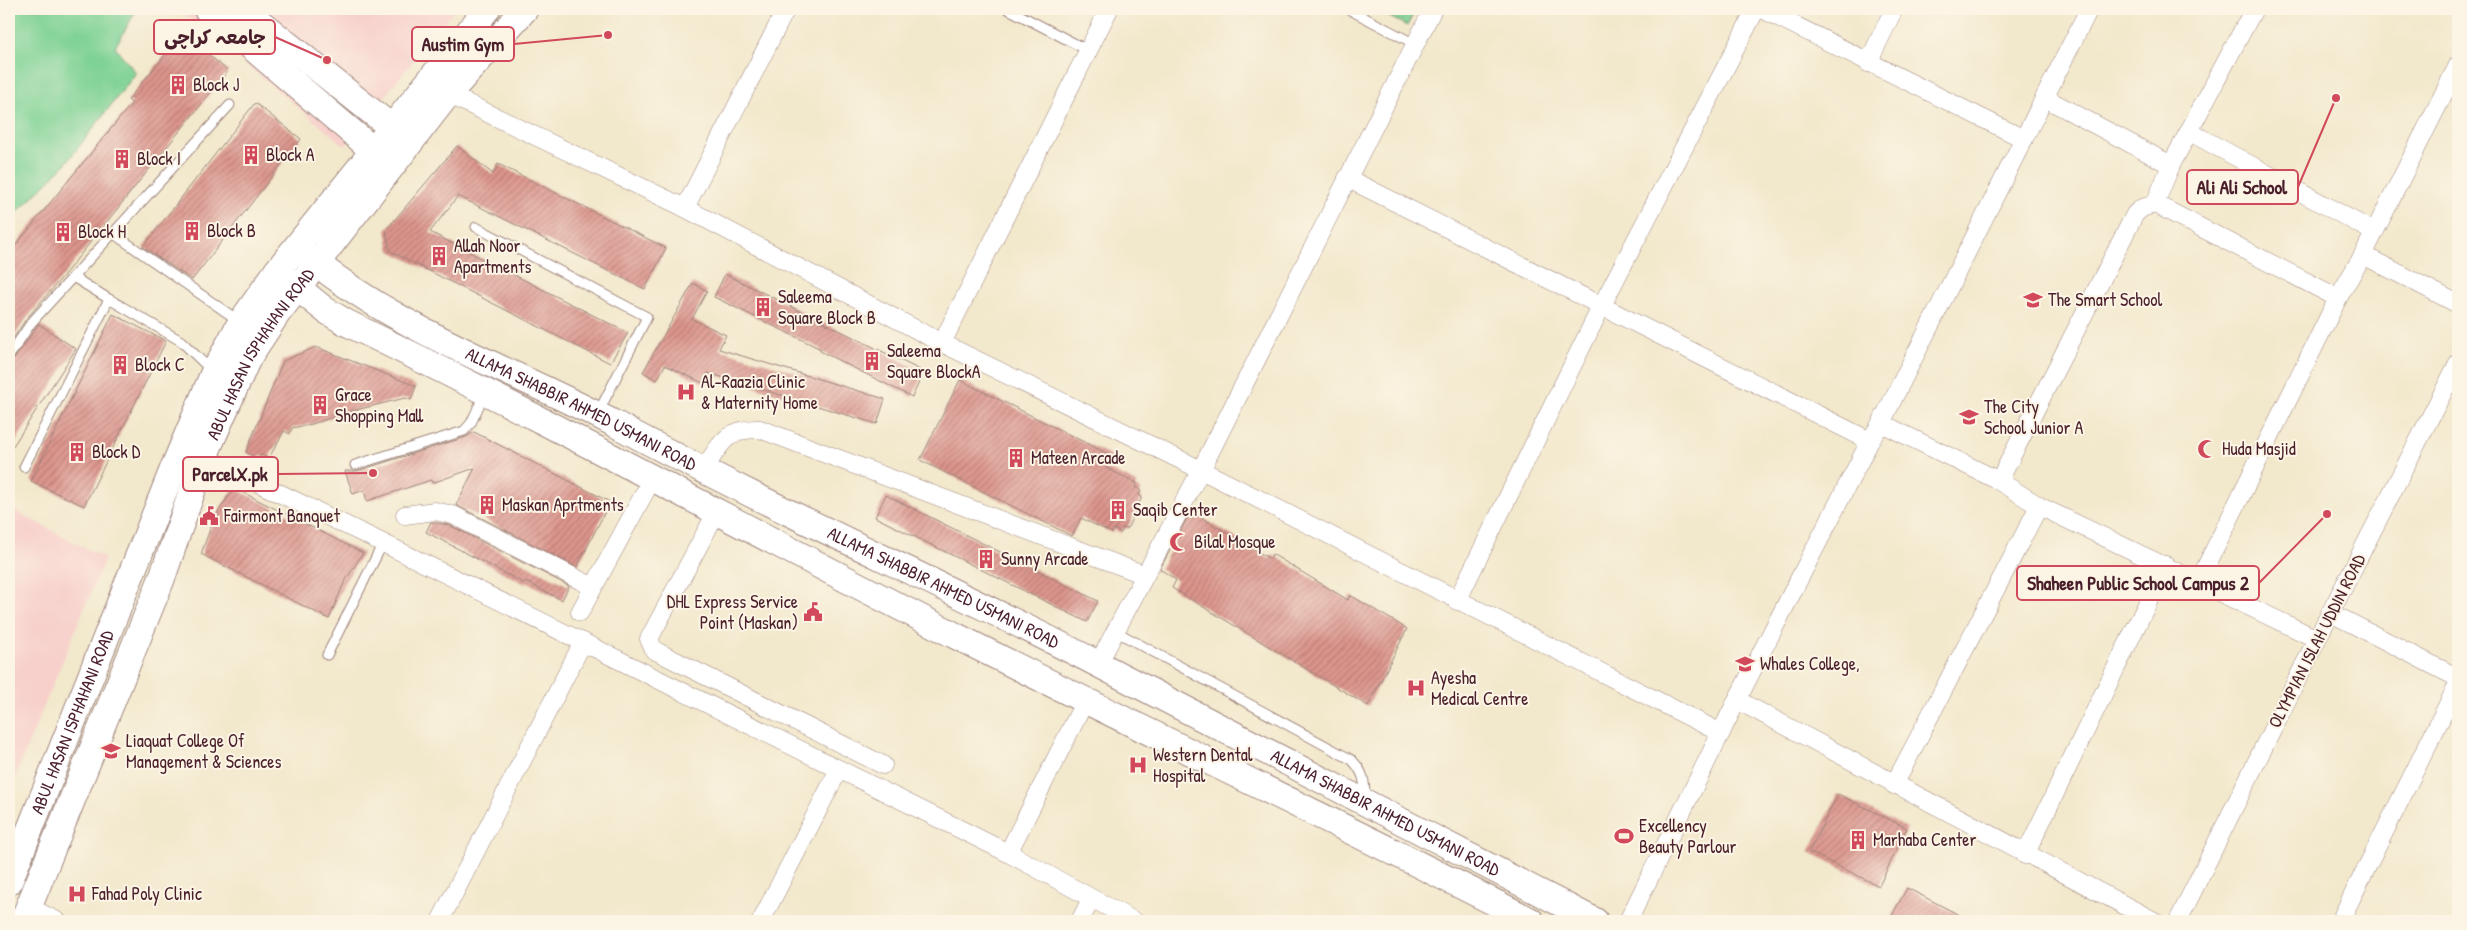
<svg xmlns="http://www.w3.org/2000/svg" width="2467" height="930" viewBox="0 0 2467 930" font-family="'Patrick Hand','Playpen Sans Arabic',sans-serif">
<defs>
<pattern id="park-tufts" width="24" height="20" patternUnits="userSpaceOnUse" patternTransform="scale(1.25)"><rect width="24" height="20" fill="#7ed295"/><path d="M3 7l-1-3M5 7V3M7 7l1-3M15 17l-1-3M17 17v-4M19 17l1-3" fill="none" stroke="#6eb481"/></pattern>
<pattern id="building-hatch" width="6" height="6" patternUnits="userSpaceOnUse" patternTransform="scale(1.25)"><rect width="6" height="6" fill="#dc958d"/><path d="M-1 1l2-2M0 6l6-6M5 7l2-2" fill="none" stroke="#b47973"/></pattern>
</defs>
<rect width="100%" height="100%" fill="#fcf5e5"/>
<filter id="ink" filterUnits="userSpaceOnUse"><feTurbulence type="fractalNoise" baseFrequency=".02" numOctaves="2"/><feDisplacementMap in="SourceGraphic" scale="10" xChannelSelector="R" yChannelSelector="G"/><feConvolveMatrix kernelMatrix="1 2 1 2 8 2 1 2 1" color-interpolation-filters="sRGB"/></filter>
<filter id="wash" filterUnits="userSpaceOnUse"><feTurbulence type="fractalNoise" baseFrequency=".0096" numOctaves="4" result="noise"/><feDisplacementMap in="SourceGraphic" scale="20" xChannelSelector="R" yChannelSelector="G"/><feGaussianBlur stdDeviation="1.12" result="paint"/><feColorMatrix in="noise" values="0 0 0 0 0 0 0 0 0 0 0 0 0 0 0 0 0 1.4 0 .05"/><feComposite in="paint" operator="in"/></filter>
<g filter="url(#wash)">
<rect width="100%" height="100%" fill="#f2e8cc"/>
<g fill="#f7d0cb">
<path d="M178,9H455L345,146Z"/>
<path d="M9,508L105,558L9,791Z"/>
</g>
<path fill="url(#park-tufts)" stroke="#647860" d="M1374,9H1416L1407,26Z"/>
<path fill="#7ed295" stroke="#647860" d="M9,9H134L136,11L115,47L136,73L64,166L9,220Z"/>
<g id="blocks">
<g fill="url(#building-hatch)">
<path d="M183,33L228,71L60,280L26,319L9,345V253L132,103L128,100Z"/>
<path d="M255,103L301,139L192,280L143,247Z"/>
<path d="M457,146L493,174L498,164L666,248L645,289L458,196L430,232L628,333L610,363L390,251L386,230Z"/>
<path d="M725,274L924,372L912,397L820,351L821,349L714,297Z"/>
<path d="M693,283L707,291L692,319L726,335L719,349L885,399L877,424L708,373L703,383L665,365L657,380L643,372Z"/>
<path d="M113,314L166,341L84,506L31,481Z"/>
<path d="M39,324L76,349L9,452V362L14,359Z"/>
<path d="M316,347L416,386L411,400L405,398L352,411L312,424L292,428L290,434L284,431L269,458L261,455L258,459L246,452L283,361Z"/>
<path d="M960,380L1112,456L1106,468L1137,483L1135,487L1141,490L1139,495L1142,497L1127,529L1123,528L1121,533L1114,529L1112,533L1081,518L1072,536L920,460Z"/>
<path d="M474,432L610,502L577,567L456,505L475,468L432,483L431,480L367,501L364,490L353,494L345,471H357L466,437Z"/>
<path d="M234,488L363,553L344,583L329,619L201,554L214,518Z"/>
<path d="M886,495L1098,601L1087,622L875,517Z"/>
<path d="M1191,511L1270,559L1272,554L1348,600L1350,595L1407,629L1368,706L1172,588L1176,580L1160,569Z"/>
<path d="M431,522L449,525L569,586L562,600L526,582L525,584L426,532Z"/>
<path d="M1838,794L1907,828L1879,886L1809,852Z"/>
<path d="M1907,888L1971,921H1889Z"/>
</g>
</g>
</g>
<g filter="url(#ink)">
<use href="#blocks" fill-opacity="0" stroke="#9e847c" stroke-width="1"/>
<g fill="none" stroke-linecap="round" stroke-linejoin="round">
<g stroke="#9e847c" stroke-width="11">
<g id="service">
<path d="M1008,9L1089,51"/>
<path d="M1348,9L1415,44"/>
<path d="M476,227L647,317L598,413"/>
<path d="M114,234L239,321"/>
<path d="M109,299L73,277L230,105"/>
<path d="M9,356L31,323L73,277"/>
<path d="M355,465L464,431L471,423L485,393"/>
<path d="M24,467L109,299L181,341L212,371"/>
<path d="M1115,631L1352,760C1364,772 1365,782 1365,798"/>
<path d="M327,655L383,543"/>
</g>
</g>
<g stroke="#9e847c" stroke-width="19">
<g id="minor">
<path d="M1762,9L2024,139"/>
<path d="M1868,63L1894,9"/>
<path d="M448,94L685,208L942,343L1201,470L1721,733"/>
<path d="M2045,98L2171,165"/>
<path d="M2190,132L2374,232"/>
<path d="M1347,178L1870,441"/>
<path d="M2155,204L2338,298"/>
<path d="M685,208L786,9"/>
<path d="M2363,255L2458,304"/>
<path d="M942,343L1109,9"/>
<path d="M1881,423L1999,481L2039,506L2317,639"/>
<path d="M204,457L383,543L1008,853L1134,921"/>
<path d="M703,471C720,445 725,428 760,429L1145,575"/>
<path d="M1999,481L2135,214L2142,208L2155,204L2171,165L2254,9"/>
<path d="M716,513L649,639L654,650L883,765"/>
<path d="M405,515L435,511L453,515L593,587"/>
<path d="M2199,581L2338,298L2363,255L2458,65"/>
<path d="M1457,601L1601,307L1756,9"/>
<path d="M580,612L652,479"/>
<path d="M2331,613L2458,678"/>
<path d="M1098,664L1201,470L1433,9"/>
<path d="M1737,700L2154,921"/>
<path d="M1894,785L2039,506"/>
<path d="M1008,853L1085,701"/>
<path d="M2025,855L2166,565"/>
<path d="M29,907L57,921"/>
<path d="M440,921L583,642"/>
<path d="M761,921L838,771"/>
<path d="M1080,921L1091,899"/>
<path d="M1628,921L1737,700L1870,441L1881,423L2089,9"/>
<path d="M2178,921L2317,639L2458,363"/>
<path d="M2340,921L2458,684"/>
</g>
</g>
<g stroke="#9e847c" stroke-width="28">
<g id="secondary">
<path d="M207,9L373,150"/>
<path d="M243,9L391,127"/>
<path id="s1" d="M297,247C389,328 510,368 617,425C775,510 939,582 1098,664C1264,750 1429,836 1595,921"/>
<path d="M277,271L325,310L347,323C553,423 754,533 958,637C1148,733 1341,824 1531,921"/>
<path id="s2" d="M9,882L173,469L214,372L241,322L277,271L487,9"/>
<path id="s3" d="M23,921L162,578L204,457L248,358L277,314L448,94L525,9"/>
</g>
</g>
<use href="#service" stroke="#fff" stroke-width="9"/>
<use href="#minor" stroke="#fff" stroke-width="18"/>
<use href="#secondary" stroke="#fff" stroke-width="26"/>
</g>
</g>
<defs>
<g id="building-bare" transform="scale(1.5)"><path d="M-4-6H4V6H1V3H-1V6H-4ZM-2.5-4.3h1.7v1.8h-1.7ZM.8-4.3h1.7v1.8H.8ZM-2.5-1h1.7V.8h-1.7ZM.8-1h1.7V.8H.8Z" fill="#d1495b" stroke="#fcf5e5" stroke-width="2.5" paint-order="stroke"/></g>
<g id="school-bare" transform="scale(1.5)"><path d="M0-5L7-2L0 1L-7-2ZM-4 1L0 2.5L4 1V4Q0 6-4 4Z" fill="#d1495b" stroke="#fcf5e5" stroke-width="2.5" paint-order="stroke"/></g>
<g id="hospital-bare" transform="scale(1.5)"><path d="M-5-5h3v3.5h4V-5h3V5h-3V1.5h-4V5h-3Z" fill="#d1495b" stroke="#fcf5e5" stroke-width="2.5" paint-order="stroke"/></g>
<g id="mosque-bare" transform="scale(1.5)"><path d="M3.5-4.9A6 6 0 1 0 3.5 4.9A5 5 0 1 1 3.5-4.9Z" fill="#d1495b" stroke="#fcf5e5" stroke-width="2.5" paint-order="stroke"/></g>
<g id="civic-bare" transform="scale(1.5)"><path d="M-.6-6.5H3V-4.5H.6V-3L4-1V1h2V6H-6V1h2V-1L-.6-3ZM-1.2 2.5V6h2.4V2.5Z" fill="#d1495b" stroke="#fcf5e5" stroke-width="2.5" paint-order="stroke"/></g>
<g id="university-bare" transform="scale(1.5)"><path d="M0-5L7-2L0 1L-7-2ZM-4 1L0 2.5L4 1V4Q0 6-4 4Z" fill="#d1495b" stroke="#fcf5e5" stroke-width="2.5" paint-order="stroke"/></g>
<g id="stadium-bare" transform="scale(1.5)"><path d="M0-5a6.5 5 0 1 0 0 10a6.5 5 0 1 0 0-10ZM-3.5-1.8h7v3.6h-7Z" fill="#d1495b" stroke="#fcf5e5" stroke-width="2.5" paint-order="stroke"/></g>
</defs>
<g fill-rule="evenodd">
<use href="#building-bare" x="178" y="85"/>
<use href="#building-bare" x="251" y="155"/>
<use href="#building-bare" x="122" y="159"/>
<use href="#building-bare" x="192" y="231"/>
<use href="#building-bare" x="63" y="232"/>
<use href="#building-bare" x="439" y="256"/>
<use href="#school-bare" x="2033" y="300"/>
<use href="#building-bare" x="763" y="307"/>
<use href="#building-bare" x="872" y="361"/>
<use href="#building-bare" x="120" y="365"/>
<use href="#hospital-bare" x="686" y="392"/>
<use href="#building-bare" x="320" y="405"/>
<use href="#school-bare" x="1969" y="417"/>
<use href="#mosque-bare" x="2207" y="449"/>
<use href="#building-bare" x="77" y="452"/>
<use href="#building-bare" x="1016" y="458"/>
<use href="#building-bare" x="487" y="505"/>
<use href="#building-bare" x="1118" y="510"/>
<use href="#civic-bare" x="209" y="516"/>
<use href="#mosque-bare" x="1179" y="542"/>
<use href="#building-bare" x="986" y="559"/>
<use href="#civic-bare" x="813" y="612"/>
<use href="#university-bare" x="1745" y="664"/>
<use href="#hospital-bare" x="1416" y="688"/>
<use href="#university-bare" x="111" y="751"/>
<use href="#hospital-bare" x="1138" y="765"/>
<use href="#stadium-bare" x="1624" y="836"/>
<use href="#building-bare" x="1858" y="840"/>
<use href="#hospital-bare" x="77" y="894"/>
</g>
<g text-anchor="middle" stroke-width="4" stroke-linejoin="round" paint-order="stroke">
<g font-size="18" fill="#4a1f2b" stroke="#fcf5e5" text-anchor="start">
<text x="193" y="91">Block J</text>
<text x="266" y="161">Block A</text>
<text x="137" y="165">Block I</text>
<text x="207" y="237">Block B</text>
<text x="78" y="238">Block H</text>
<text x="454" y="252">Allah Noor<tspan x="454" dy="21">Apartments</tspan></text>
<text x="778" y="303">Saleema<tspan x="778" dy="21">Square Block B</tspan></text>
<text x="2048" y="306">The Smart School</text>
<text x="887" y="357">Saleema<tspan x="887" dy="21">Square BlockA</tspan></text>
<text x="135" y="371">Block C</text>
<text x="701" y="388">Al-Raazia Clinic<tspan x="701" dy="21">&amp; Maternity Home</tspan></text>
<text x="335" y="401">Grace<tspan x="335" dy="21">Shopping Mall</tspan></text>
<text x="1984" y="413">The City<tspan x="1984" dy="21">School Junior A</tspan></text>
<text x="2222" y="455">Huda Masjid</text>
<text x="92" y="458">Block D</text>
<text x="1031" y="464">Mateen Arcade</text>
<text x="502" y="511">Maskan Aprtments</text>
<text x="1133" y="516">Saqib Center</text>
<text x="224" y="522">Fairmont Banquet</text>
<text x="1194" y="548">Bilal Mosque</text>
<text x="1001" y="565">Sunny Arcade</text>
<text x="798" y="608" text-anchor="end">DHL Express Service<tspan x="798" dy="21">Point (Maskan)</tspan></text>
<text x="1760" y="670">Whales College,</text>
<text x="1431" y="684">Ayesha<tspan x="1431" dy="21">Medical Centre</tspan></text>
<text x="126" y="747">Liaquat College Of<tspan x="126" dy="21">Management &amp; Sciences</tspan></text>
<text x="1153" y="761">Western Dental<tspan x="1153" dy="21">Hospital</tspan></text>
<text x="1639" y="832">Excellency<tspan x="1639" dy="21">Beauty Parlour</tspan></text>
<text x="1873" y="846">Marhaba Center</text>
<text x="92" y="900">Fahad Poly Clinic</text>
</g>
<g font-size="18" fill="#4a1f2b" stroke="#fcf5e5">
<text dy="6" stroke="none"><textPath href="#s3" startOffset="616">ABUL HASAN ISPHAHANI ROAD</textPath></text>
<text dy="6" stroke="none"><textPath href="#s1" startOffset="328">ALLAMA SHABBIR AHMED USMANI ROAD</textPath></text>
<text dy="6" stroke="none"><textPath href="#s1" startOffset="732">ALLAMA SHABBIR AHMED USMANI ROAD</textPath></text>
<text transform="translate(2317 641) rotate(-63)" y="6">OLYMPIAN ISLAH UDDIN ROAD</text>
<text dy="6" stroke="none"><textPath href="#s2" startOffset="172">ABUL HASAN ISPHAHANI ROAD</textPath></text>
<text dy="6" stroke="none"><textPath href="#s1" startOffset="1228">ALLAMA SHABBIR AHMED USMANI ROAD</textPath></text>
</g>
</g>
<path fill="none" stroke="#d1495b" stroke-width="2" d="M327 60L275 37M608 35L514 44M2336 98L2298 187M373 473L278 474M2327 514L2259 583"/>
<g fill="#d1495b" stroke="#fcf5e5" stroke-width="2">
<circle cx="327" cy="60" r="5"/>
<circle cx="608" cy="35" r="5"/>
<circle cx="2336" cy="98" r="5"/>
<circle cx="373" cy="473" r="5"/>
<circle cx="2327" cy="514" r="5"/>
</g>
<g fill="#fcf5e5" stroke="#d1495b" stroke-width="2">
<rect x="154" y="20" width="121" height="34" rx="5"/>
<rect x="412" y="27" width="102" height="34" rx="5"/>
<rect x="2187" y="170" width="111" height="34" rx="5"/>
<rect x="183" y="457" width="95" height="34" rx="5"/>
<rect x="2017" y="566" width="242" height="34" rx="5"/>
</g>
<g font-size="19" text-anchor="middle" font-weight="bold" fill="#4a1f2b">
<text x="215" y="44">جامعہ کراچی</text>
<text x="463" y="51">Austim Gym</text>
<text x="2242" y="194">Ali Ali School</text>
<text x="230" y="481">ParcelX.pk</text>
<text x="2138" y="590">Shaheen Public School Campus 2</text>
</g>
<rect width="2467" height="930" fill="none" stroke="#fcf5e5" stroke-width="30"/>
</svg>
